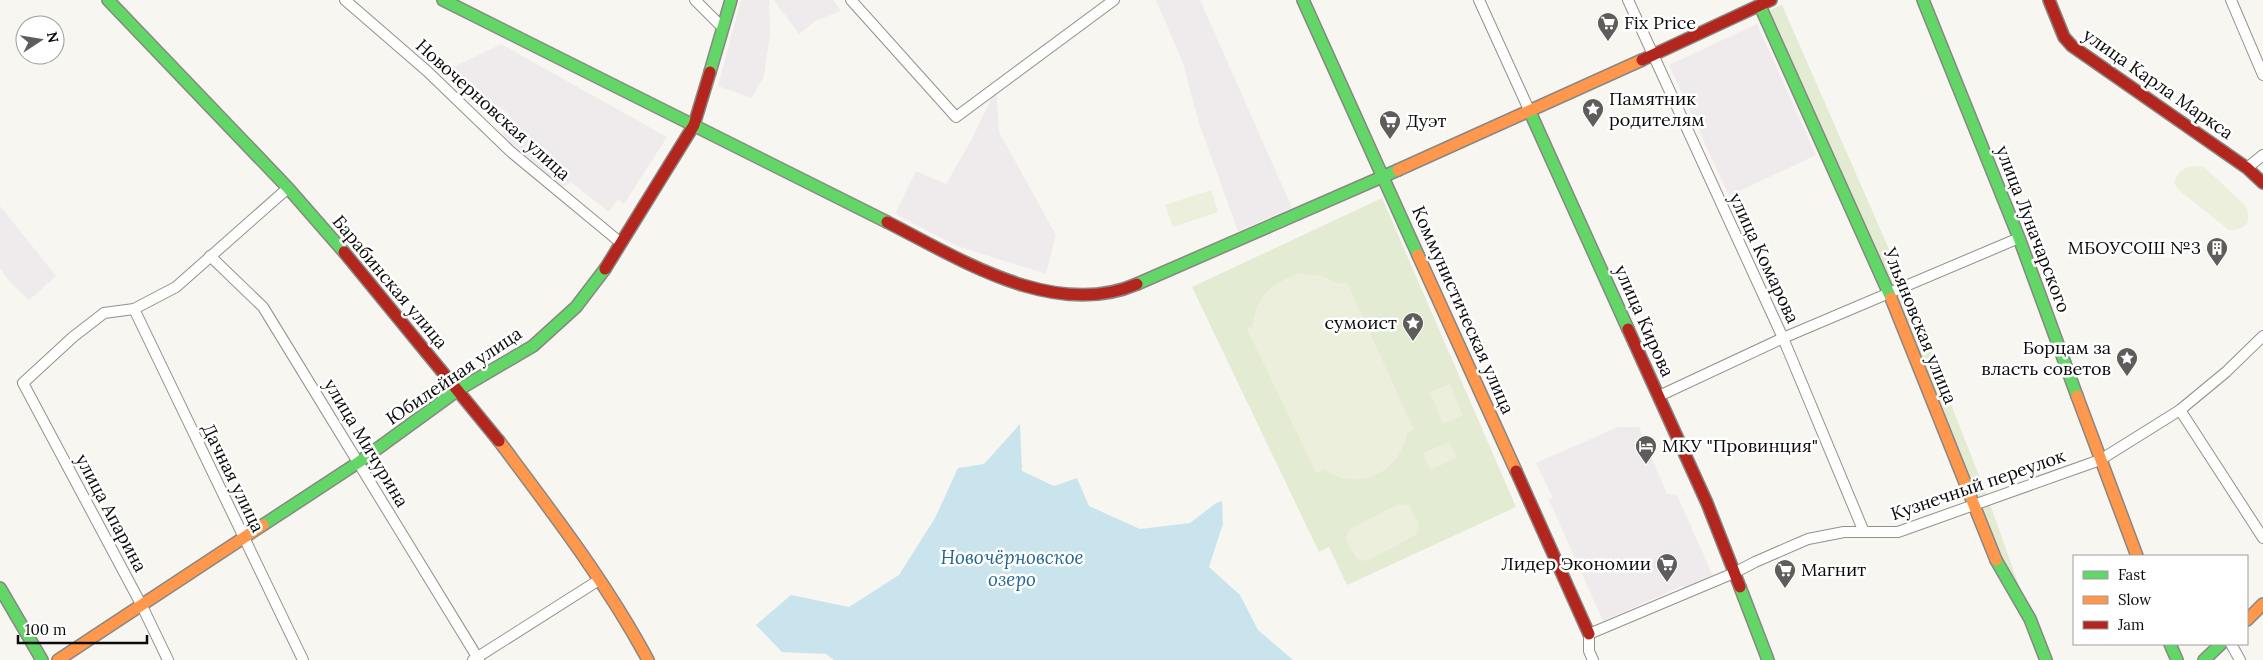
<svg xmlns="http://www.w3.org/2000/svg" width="2263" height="660" viewBox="0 0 2263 660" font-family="Lora,serif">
<rect width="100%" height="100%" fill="#f8f6f0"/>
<g fill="#efeaec">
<path d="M741,0H769L770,33L764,76L752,98L718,86Z"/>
<path d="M774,0H833L841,11L815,21L799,34Z"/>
<path d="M1156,0H1200L1292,208L1238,231L1199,123L1183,63Z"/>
<path d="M1757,24L1816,155L1729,196L1669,65Z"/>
<path d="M501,44L667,137L624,204L618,199L609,212L571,182L560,189L501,138L510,114L451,79L452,68Z"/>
<path d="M996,88L999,132L1056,235L1046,274L957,246L895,214L916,171L946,184L972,139Z"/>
<path d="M0,206L56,276L29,300L10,282L0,268Z"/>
<path d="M1618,427H1639L1667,494L1677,495L1713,576L1684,588L1682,586L1603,621L1549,500L1553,498L1536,463Z"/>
</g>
<g fill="#e3ebd2">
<path d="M1782,5L1903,281L1890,285L1767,11Z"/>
<path d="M1382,198L1516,507L1347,585L1329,547L1319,552L1192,287Z"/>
<path d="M1906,290L1987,496L1974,500L1893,295Z"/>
<path d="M1990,504L2023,597L2001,565L1978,509Z"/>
</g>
<g fill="#ecefdb">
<path d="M2197,166L2205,168L2245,205C2253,220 2246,231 2229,230L2179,190L2174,183C2178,170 2184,167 2197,166Z"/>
<path d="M1211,190L1218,212L1173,227L1165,205Z"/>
<path d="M1298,273L1323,276L1339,284L1347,282L1414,430L1407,433C1402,463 1374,486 1342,478C1336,477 1330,472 1324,469L1316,473L1246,327H1252C1259,292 1268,287 1298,273Z"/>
<path d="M1450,384L1463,416L1443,424L1430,392Z"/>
<path d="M1449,442L1457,458L1430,470L1423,453Z"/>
<path d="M1398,504L1409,505L1419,524L1416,535L1367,561L1357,559L1345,539L1350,529Z"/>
</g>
<path fill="#cae4ee" d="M1020,424L1022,471L1054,486L1077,478L1089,506L1140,529L1190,523L1216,503L1222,501L1223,524L1209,567L1240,595L1258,630L1293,660H834L826,654L782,652L756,625L791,595L849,607L899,575L935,518L958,468L984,464Z"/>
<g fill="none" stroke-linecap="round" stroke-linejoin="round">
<g stroke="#92918e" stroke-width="12">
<g id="street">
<path d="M345,0L427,71L510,151L621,243"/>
<path d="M695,0L723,28"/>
<path d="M851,0L956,117L1114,0"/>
<path d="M1479,0L1530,112"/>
<path d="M1628,0L1783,338L1864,532"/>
<path d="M2231,0L2263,75"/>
<path d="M2247,168L2263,155"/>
<path d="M210,256L263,307L479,660"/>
<path d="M134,309L303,660"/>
<path d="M1659,396L1783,338L2019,238"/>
<path d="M2180,410L2263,538"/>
<path d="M2231,644L2240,660"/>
<path d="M168,660L142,606L23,383L73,337L104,313L134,309L176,287L288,188"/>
<path d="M473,660L599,580"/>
<path d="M1593,660L1589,651V634L1734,573L1755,562L1808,539L1844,532H1898L2100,460L2180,410L2226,372L2263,336"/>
</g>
</g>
<g stroke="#888785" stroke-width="14">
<g id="fast">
<path d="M108,0L288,188L344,252"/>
<path d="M443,0L887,222"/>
<path d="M1303,0L1418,255"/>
<path d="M1923,0L2019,238L2077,396"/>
<path d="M1760,6L1891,298"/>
<path d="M710,72L731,0"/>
<path d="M1530,112L1628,329"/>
<path d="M1137,284L1398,170"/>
<path d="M263,525L359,462L458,390L533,346L576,307L605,269"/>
<path d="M1996,560L2030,619L2046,660"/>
<path d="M1740,587L1768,660"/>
<path d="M0,588L42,660"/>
<path d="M2170,644L2177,660"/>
<path d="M2204,660L2221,644"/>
</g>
</g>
<g stroke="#888785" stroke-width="14">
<g id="slow">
<path d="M1398,170L1642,60"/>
<path d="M1418,255L1516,471"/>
<path d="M1891,298L1996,560"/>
<path d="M2077,396L2137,556"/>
<path d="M499,441C552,512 606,582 648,660"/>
<path d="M2247,620L2263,604"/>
<path d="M58,660L263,525"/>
</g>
</g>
<g stroke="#888785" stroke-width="14">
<g id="jam">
<path d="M2049,0L2064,37L2072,46L2247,168L2263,183"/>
<path d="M1642,60L1771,0"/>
<path d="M887,222C960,259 1054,320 1137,284"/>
<path d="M344,252L499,441"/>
<path d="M605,269L694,125L710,72"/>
<path d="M1628,329L1707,503L1740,587"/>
<path d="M1516,471L1589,634"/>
</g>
</g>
<use href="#street" stroke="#fefefd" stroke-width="10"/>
<use href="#fast" stroke="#63d668" stroke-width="11"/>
<use href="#slow" stroke="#ff974d" stroke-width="11"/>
<use href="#jam" stroke="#b3261e" stroke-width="11"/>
</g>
<defs>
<g id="supermarket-pin" transform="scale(1.125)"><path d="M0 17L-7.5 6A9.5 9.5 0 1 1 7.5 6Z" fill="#5e5d5b" stroke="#fff"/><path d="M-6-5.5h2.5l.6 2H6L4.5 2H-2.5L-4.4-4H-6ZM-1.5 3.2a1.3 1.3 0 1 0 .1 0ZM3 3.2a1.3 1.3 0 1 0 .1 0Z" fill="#fff"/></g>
<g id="sight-pin" transform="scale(1.125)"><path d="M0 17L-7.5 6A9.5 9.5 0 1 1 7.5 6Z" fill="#5e5d5b" stroke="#fff"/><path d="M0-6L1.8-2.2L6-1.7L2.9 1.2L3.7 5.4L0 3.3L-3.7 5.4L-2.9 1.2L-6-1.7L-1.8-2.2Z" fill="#fff"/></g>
<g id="building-pin" transform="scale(1.125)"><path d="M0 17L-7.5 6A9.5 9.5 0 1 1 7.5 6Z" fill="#5e5d5b" stroke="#fff"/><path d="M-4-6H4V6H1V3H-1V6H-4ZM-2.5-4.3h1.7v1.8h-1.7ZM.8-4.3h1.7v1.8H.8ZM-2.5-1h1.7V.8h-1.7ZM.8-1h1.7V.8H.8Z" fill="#fff"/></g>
<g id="hotel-pin" transform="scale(1.125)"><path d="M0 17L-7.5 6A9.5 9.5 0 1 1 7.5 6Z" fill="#5e5d5b" stroke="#fff"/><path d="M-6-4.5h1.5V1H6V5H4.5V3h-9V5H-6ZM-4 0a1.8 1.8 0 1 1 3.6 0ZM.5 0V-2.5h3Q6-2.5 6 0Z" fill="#fff"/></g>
</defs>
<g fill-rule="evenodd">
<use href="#supermarket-pin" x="1608" y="23"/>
<use href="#sight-pin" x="1593" y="109"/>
<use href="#supermarket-pin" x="1390" y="121"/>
<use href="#building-pin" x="2217" y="248"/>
<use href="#sight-pin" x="1413" y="323"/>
<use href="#sight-pin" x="2127" y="358"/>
<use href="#hotel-pin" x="1646" y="446"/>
<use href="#supermarket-pin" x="1667" y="564"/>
<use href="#supermarket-pin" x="1785" y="570"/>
</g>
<g text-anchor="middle" stroke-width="5" stroke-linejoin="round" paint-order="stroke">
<g font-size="18" fill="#0b0b0b" stroke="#fff" text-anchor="start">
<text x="1624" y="29">Fix Price</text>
<text x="1609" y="105">Памятник<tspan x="1609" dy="21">родителям</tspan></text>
<text x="1406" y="127">Дуэт</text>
<text x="2201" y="254" text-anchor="end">МБОУСОШ №3</text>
<text x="1397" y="329" text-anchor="end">сумоист</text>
<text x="2111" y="354" text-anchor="end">Борцам за<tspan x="2111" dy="21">власть советов</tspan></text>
<text x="1662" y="452">МКУ "Провинция"</text>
<text x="1651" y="570" text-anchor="end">Лидер Экономии</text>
<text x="1801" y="576">Магнит</text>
</g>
<g font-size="18" fill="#0b0b0b" stroke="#fff">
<text transform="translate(2158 84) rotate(35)" y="6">улица Карла Маркса</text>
<text transform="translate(493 110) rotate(42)" y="6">Новочерновская улица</text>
<text transform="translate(2033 229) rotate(69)" y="6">улица Луначарского</text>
<text transform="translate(1764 258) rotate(65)" y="6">улица Комарова</text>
<text transform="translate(390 282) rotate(50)" y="6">Барабинская улица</text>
<text transform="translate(1463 310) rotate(66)" y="6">Коммунистическая улица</text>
<text transform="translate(1644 321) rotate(66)" y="6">улица Кирова</text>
<text transform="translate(1920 326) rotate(68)" y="6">Ульяновская улица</text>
<text transform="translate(454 376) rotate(-34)" y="6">Юбилейная улица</text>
<text transform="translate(366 443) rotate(59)" y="6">улица Мичурина</text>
<text transform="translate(233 478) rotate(64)" y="6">Дачная улица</text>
<text transform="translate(1978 485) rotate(-19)" y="6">Кузнечный переулок</text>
<text transform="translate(111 513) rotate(62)" y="6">улица Апарина</text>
</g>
<g font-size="19" font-style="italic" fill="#25678c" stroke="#fff">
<text x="1012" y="564">Новочёрновское<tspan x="1012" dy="22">озеро</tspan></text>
</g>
</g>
<rect x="2073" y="555" width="175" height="90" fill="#ffffff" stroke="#9d9d9d"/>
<rect x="2083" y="571" width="25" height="8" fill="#63d668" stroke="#9d9d9d"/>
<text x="2118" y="580" font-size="15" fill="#0b0b0b">Fast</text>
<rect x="2083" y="596" width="25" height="8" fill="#ff974d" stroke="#9d9d9d"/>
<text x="2118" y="605" font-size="15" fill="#0b0b0b">Slow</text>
<rect x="2083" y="621" width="25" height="8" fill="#b3261e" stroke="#9d9d9d"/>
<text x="2118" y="630" font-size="15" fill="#0b0b0b">Jam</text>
<g transform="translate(40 40) rotate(78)"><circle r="24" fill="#ffffff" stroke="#9d9d9d"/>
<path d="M0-4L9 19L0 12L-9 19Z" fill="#5e5d5b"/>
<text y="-8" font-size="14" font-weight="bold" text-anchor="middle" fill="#0b0b0b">N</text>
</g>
<path d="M18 635v8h129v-8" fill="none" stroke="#0b0b0b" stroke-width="2.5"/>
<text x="25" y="635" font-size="15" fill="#0b0b0b" stroke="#ffffff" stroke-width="4" paint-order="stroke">100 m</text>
</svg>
